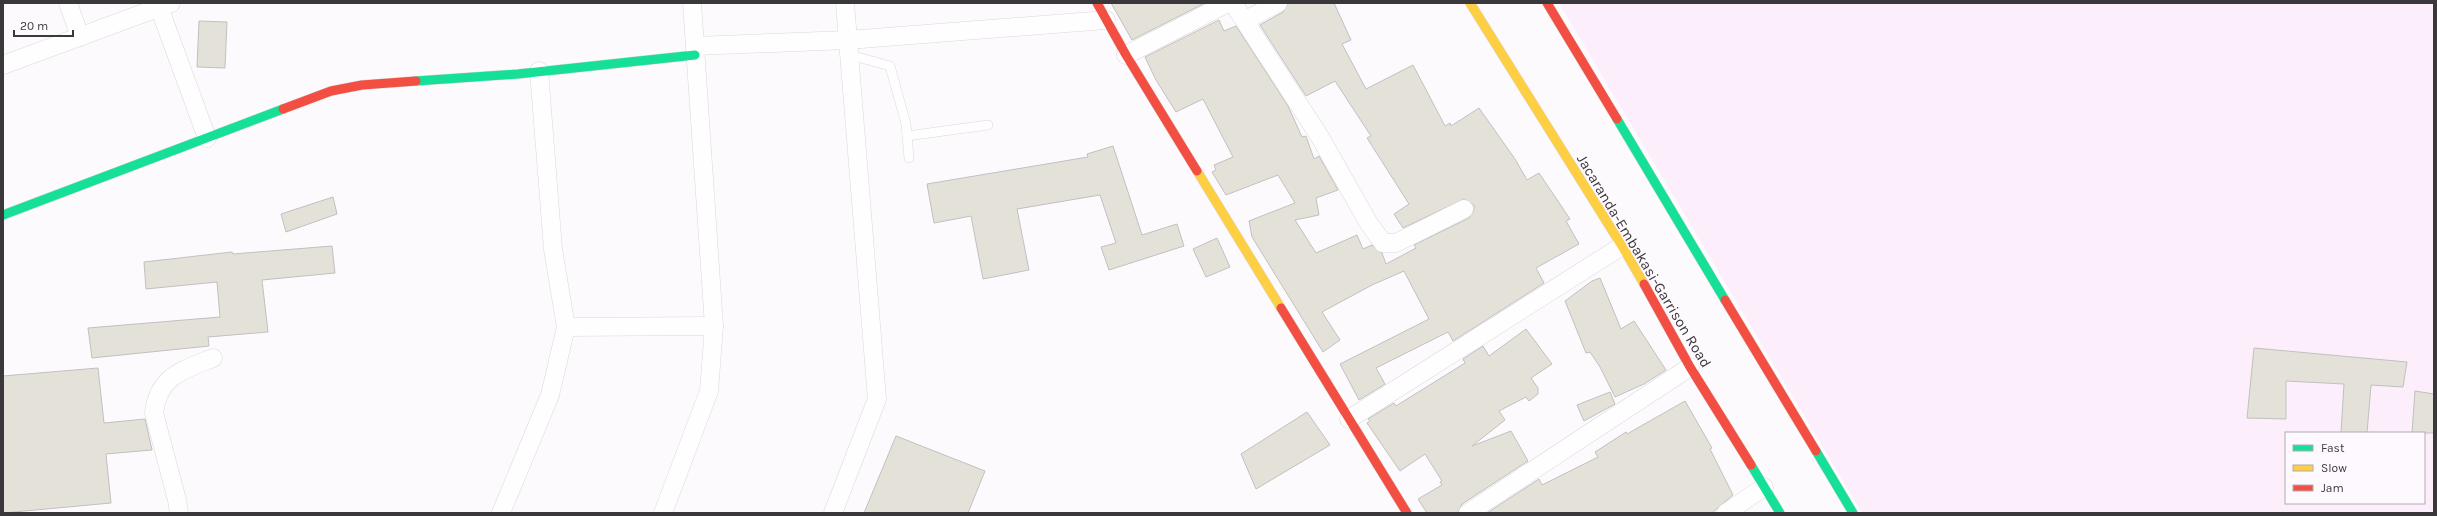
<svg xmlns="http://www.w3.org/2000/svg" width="2437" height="516" viewBox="0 0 2437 516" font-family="Karla,sans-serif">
<rect width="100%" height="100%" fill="#fdfafd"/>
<path fill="#fceefb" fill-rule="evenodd" d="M1559,3H2434V513H1862ZM2286,433H2424V503H2286Z"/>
<g fill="#e4e2d8" stroke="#c1c0c0">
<path d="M1111,3H1205L1132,40Z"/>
<path d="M1288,3H1334L1351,40L1342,44L1366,89L1413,65L1445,126L1450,123L1451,126L1479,108L1515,159L1527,180L1539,173L1570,219L1566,221L1579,244L1536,268L1544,283L1453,341L1448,332L1376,368L1385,384L1359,400L1340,364L1429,319L1404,271L1372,285L1322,312L1340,340L1323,352L1252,237L1249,221L1295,203L1278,175L1226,195L1212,172L1216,170L1214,165L1233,157L1203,99L1176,112L1156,80L1145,57L1219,20L1224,31L1236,26L1288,106L1302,137L1306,136L1314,159L1319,156L1338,190L1316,198L1319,215L1295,220L1316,253L1357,235L1363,249L1372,245L1382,253L1386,264L1416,248L1414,245L1469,218L1474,210V205L1464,199L1403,228L1394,214L1409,204L1367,138L1371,136L1335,81L1306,96L1260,25L1283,12Z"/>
<path d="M199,21L227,22L225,68L197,67Z"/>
<path d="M1113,146L1142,235L1177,224L1184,246L1109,270L1101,247L1116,243L1100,195L1017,209L1029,270L983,279L971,216L934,223L927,184L1088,157L1087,154Z"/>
<path d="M333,197L337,214L286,232L281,214Z"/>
<path d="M1217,238L1230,267L1206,277L1193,249Z"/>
<path d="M332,246L335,273L262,280L268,332L208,337L209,346L92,358L88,328L220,317L217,282L146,289L144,262L232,252L233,254Z"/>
<path d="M1600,278L1621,329L1634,321L1666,370L1644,384L1615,397L1600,367L1590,352L1586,353L1565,301L1592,281Z"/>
<path d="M1526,329L1552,364L1531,378L1538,388V394L1529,401L1526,397L1499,411L1505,420L1472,446L1511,431L1528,461L1462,504L1458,513H1427L1418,499L1442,485L1440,482L1442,481L1425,454L1400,471L1367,423L1370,421L1368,419L1394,403L1396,406L1465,363L1463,359L1483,346L1489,356Z"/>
<path d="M2254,348L2407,362L2403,387L2371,385L2367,433H2341L2344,384L2286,381V419L2247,418Z"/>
<path d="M98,368L104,423L145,419L152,450L106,454L111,503L3,513V376Z"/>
<path d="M2415,391L2434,394V433H2412Z"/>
<path d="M1610,392L1615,404L1584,421L1577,405Z"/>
<path d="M1685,401L1712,448L1710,449L1733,495L1712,513H1487L1539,479L1542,485L1598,457L1595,452L1626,432L1627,434Z"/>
<path d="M1307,412L1330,445L1256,489L1241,454Z"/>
<path d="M896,436L985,471L968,513H864Z"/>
</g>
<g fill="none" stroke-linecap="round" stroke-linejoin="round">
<g stroke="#dad8da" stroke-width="10">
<g id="lane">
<path d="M850,55L890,66L906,124L909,158"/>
<path d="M907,136L988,125"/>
</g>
</g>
<g stroke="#dad8da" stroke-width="19">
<g id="street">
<path d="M68,3L80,37"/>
<path d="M1233,3L1320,137L1368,222L1383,243H1396L1464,209"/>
<path d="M159,7L207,138"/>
<path d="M1246,20L1278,3"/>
<path d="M695,46L848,40L1106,20"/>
<path d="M1126,55L1228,3"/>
<path d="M3,65L171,3"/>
<path d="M566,327L714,326"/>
<path d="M1349,419L1622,246"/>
<path d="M179,513L177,500L154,413C158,376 183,370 213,358"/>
<path d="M501,513L550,395L566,327L553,249L539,71"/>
<path d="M663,513L709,391L714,326L692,3"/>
<path d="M833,513L877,399L845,3"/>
<path d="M1468,513L1690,367"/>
<path d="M1726,513L1764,487"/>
</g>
</g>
<g stroke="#dad8da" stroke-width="10">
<g id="fast">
<path d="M416,81L518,74L695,55"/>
<path d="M1617,119L1725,300"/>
<path d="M3,215L283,109"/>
<path d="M1816,451L1853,513"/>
<path d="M1751,465L1780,513"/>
</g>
</g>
<g stroke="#dad8da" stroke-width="10">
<g id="slow">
<path d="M1470,3L1622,246L1644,284"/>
<path d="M1197,171L1281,308"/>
</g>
</g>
<g stroke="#dad8da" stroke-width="10">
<g id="jam">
<path d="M1097,3L1126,55L1197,171"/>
<path d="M1547,3L1617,119"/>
<path d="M283,109L331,91L362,85L416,81"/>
<path d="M1644,284L1690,367L1751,465"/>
<path d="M1725,300L1816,451"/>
<path d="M1281,308L1407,513"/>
</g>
</g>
<use href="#lane" stroke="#fffeff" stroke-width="9"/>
<use href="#street" stroke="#fffeff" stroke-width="18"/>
<use href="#fast" stroke="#16e098" stroke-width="9"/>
<use href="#slow" stroke="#ffcf43" stroke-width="9"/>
<use href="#jam" stroke="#f24e42" stroke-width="9"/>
</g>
<g text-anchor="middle" stroke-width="3" stroke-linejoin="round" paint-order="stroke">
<g font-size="15" fill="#3a383a" stroke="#fef9fe">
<text transform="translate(1644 261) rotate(59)" y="5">Jacaranda-Embakasi-Garrison Road</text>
</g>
</g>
<rect width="2437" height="516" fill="none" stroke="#3a383a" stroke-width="8"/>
<rect x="2285" y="432" width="140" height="72" fill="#fef9fe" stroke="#b0acb0"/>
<rect x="2293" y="445" width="20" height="6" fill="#16e098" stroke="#b0acb0"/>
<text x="2321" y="452" font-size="12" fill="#3a383a">Fast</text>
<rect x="2293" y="465" width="20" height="6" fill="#ffcf43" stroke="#b0acb0"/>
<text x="2321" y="472" font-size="12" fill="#3a383a">Slow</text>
<rect x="2293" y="485" width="20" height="6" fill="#f24e42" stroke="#b0acb0"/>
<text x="2321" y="492" font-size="12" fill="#3a383a">Jam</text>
<path d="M14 30v6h59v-6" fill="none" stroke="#3a383a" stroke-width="2"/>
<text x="20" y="30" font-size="12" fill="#3a383a" stroke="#fef9fe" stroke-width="3" paint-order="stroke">20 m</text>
</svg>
